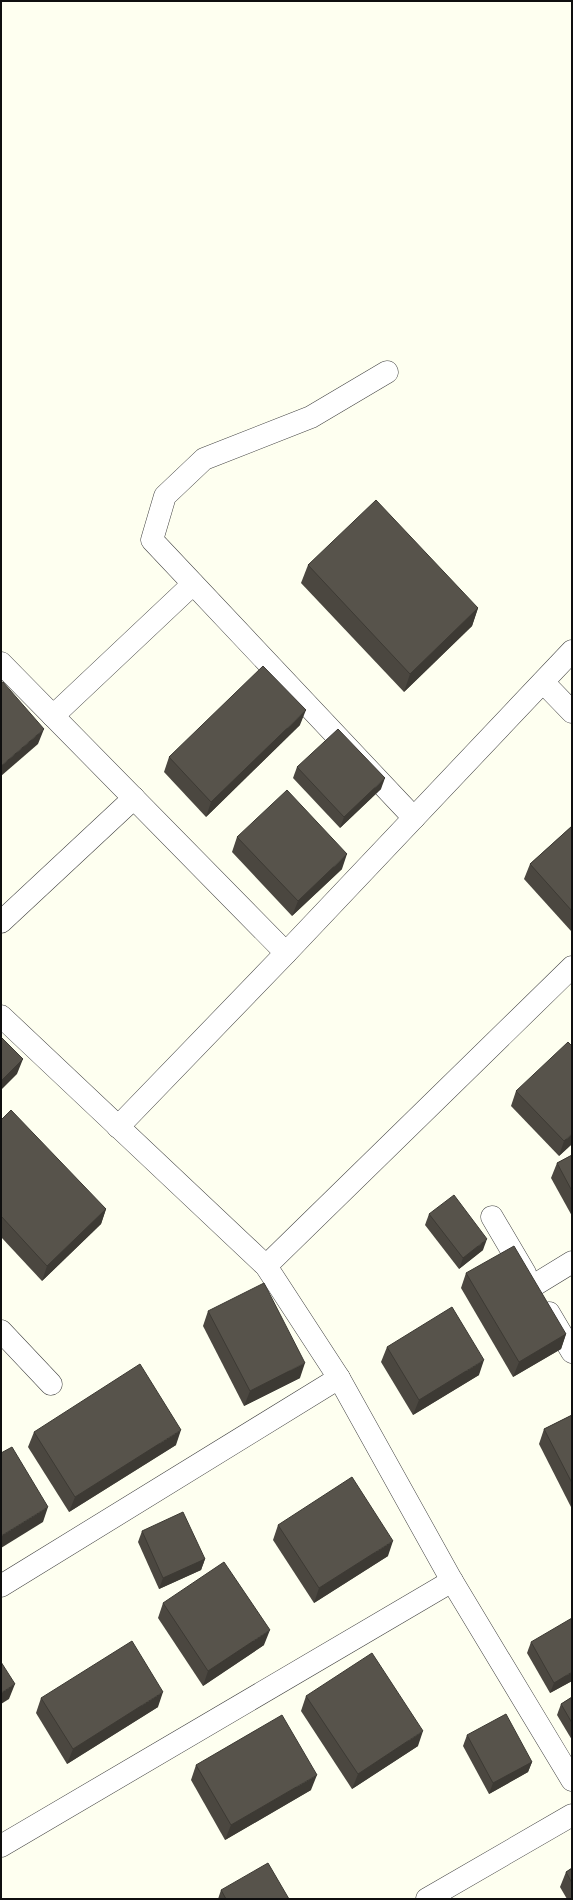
<svg xmlns="http://www.w3.org/2000/svg" width="573" height="1900" viewBox="0 0 573 1900" font-family="'Roboto Serif',serif">
<rect width="100%" height="100%" fill="#fefff0"/>
<g fill="none" stroke-linecap="round" stroke-linejoin="round">
<g stroke="#424242" stroke-width="23">
<g id="minor">
<path d="M387,372L311,417L204,459L165,496L152,540L414,818"/>
<path d="M1,663L286,953"/>
<path d="M543,682L572,712"/>
<path d="M53,716L193,584"/>
<path d="M1,922L134,798"/>
<path d="M1,1016L266,1266L339,1378L452,1581L572,1780"/>
<path d="M118,1127L286,953L572,651"/>
<path d="M492,1217L525,1273"/>
<path d="M266,1266L572,967"/>
<path d="M533,1286L572,1262"/>
<path d="M549,1313L572,1352"/>
<path d="M1,1331L51,1384"/>
<path d="M1,1586L339,1378"/>
<path d="M1,1846L452,1581"/>
<path d="M427,1899L572,1815"/>
</g>
</g>
<use href="#minor" stroke="#fff" stroke-width="22"/>
</g>
<g fill="#4b4740">
<path d="M308,565L478,608L472,626L404,692L301,583Z"/>
<path d="M300,725L206,817L164,772L169,757Z"/>
<path d="M297,767L381,789L340,828L293,778Z"/>
<path d="M572,826V929L571,931L524,879L530,864Z"/>
<path d="M237,837L342,869L292,916L232,852Z"/>
<path d="M516,1091L572,1144L559,1156L511,1106Z"/>
<path d="M1,1120L106,1209L101,1224L42,1281L1,1237Z"/>
<path d="M572,1155V1216L551,1178L557,1163Z"/>
<path d="M429,1214L483,1250L459,1269L425,1225Z"/>
<path d="M466,1273L566,1334L561,1349L513,1377L461,1288Z"/>
<path d="M208,1311L300,1378L244,1406L203,1326Z"/>
<path d="M387,1347L479,1375L413,1415L381,1362Z"/>
<path d="M572,1415V1509L539,1444L544,1429Z"/>
<path d="M34,1432L176,1445L69,1512L28,1447Z"/>
<path d="M278,1525L388,1556L314,1603L273,1540Z"/>
<path d="M142,1531L205,1559L201,1570L159,1589L138,1542Z"/>
<path d="M163,1603L264,1645L203,1686L158,1618Z"/>
<path d="M531,1642L572,1681L550,1693L527,1653Z"/>
<path d="M306,1696L418,1746L352,1789L301,1711Z"/>
<path d="M572,1697V1740L557,1715L561,1704Z"/>
<path d="M41,1698L158,1707L67,1764L36,1713Z"/>
<path d="M467,1735L532,1762L528,1772L489,1794L463,1746Z"/>
<path d="M196,1765L311,1790L225,1840L191,1780Z"/>
<path d="M572,1868V1899H567L560,1887L566,1872Z"/>
<path d="M221,1890L289,1899H218Z"/>
</g>
<g fill="#3d3a34">
<path d="M478,608L472,626L404,692L410,674Z"/>
<path d="M306,710L300,725L206,817L211,802Z"/>
<path d="M44,729L38,744L1,776V766Z"/>
<path d="M385,778L381,789L340,828L344,817Z"/>
<path d="M347,854L342,869L292,916L298,901Z"/>
<path d="M23,1059L17,1074L1,1090V1081Z"/>
<path d="M572,1134V1144L559,1156L564,1141Z"/>
<path d="M106,1209L101,1224L42,1281L47,1266Z"/>
<path d="M487,1239L483,1250L459,1269L463,1258Z"/>
<path d="M566,1334L561,1349L513,1377L519,1362Z"/>
<path d="M484,1360L479,1375L413,1415L419,1400Z"/>
<path d="M305,1363L300,1378L244,1406L250,1391Z"/>
<path d="M181,1430L176,1445L69,1512L75,1497Z"/>
<path d="M48,1507L43,1522L1,1548V1536Z"/>
<path d="M393,1541L388,1556L314,1603L319,1588Z"/>
<path d="M205,1559L201,1570L159,1589L163,1578Z"/>
<path d="M270,1630L264,1645L203,1686L208,1671Z"/>
<path d="M572,1672V1681L550,1693L554,1683Z"/>
<path d="M15,1684L9,1699L1,1704V1693Z"/>
<path d="M163,1692L158,1707L67,1764L73,1749Z"/>
<path d="M423,1731L418,1746L352,1789L358,1774Z"/>
<path d="M532,1762L528,1772L489,1794L493,1783Z"/>
<path d="M317,1775L311,1790L225,1840L231,1825Z"/>
</g>
<g fill="#57534b" stroke="#3d3a34">
<path d="M376,500L478,608L410,674L308,565Z"/>
<path d="M263,666L306,710L211,802L169,757Z"/>
<path d="M3,682L44,729L1,766V683Z"/>
<path d="M338,729L385,778L344,817L297,767Z"/>
<path d="M287,790L347,854L298,901L237,837Z"/>
<path d="M572,826V911L530,864Z"/>
<path d="M1,1037L23,1059L1,1081Z"/>
<path d="M568,1042L572,1046V1134L564,1141L516,1091Z"/>
<path d="M11,1110L106,1209L47,1266L1,1216V1120Z"/>
<path d="M572,1155V1191L557,1163Z"/>
<path d="M454,1195L487,1239L463,1258L429,1214Z"/>
<path d="M514,1246L566,1334L519,1362L466,1273Z"/>
<path d="M264,1283L305,1363L250,1391L208,1311Z"/>
<path d="M452,1307L484,1360L419,1400L387,1347Z"/>
<path d="M140,1364L181,1430L75,1497L34,1432Z"/>
<path d="M572,1415V1483L544,1429Z"/>
<path d="M12,1447L48,1507L1,1536V1453Z"/>
<path d="M352,1477L393,1541L319,1588L278,1525Z"/>
<path d="M183,1512L205,1559L163,1578L142,1531Z"/>
<path d="M224,1562L270,1630L208,1671L163,1603Z"/>
<path d="M572,1618V1672L554,1683L531,1642Z"/>
<path d="M132,1641L163,1692L73,1749L41,1698Z"/>
<path d="M372,1653L423,1731L358,1774L306,1696Z"/>
<path d="M1,1662L15,1684L1,1693Z"/>
<path d="M572,1697V1723L561,1704Z"/>
<path d="M506,1714L532,1762L493,1783L467,1735Z"/>
<path d="M282,1715L317,1775L231,1825L196,1765Z"/>
<path d="M268,1863L289,1899H226L221,1890Z"/>
<path d="M572,1868V1883L566,1872Z"/>
</g>
<rect width="573" height="1900" fill="none" stroke="#0f0f0f" stroke-width="4"/>
</svg>
